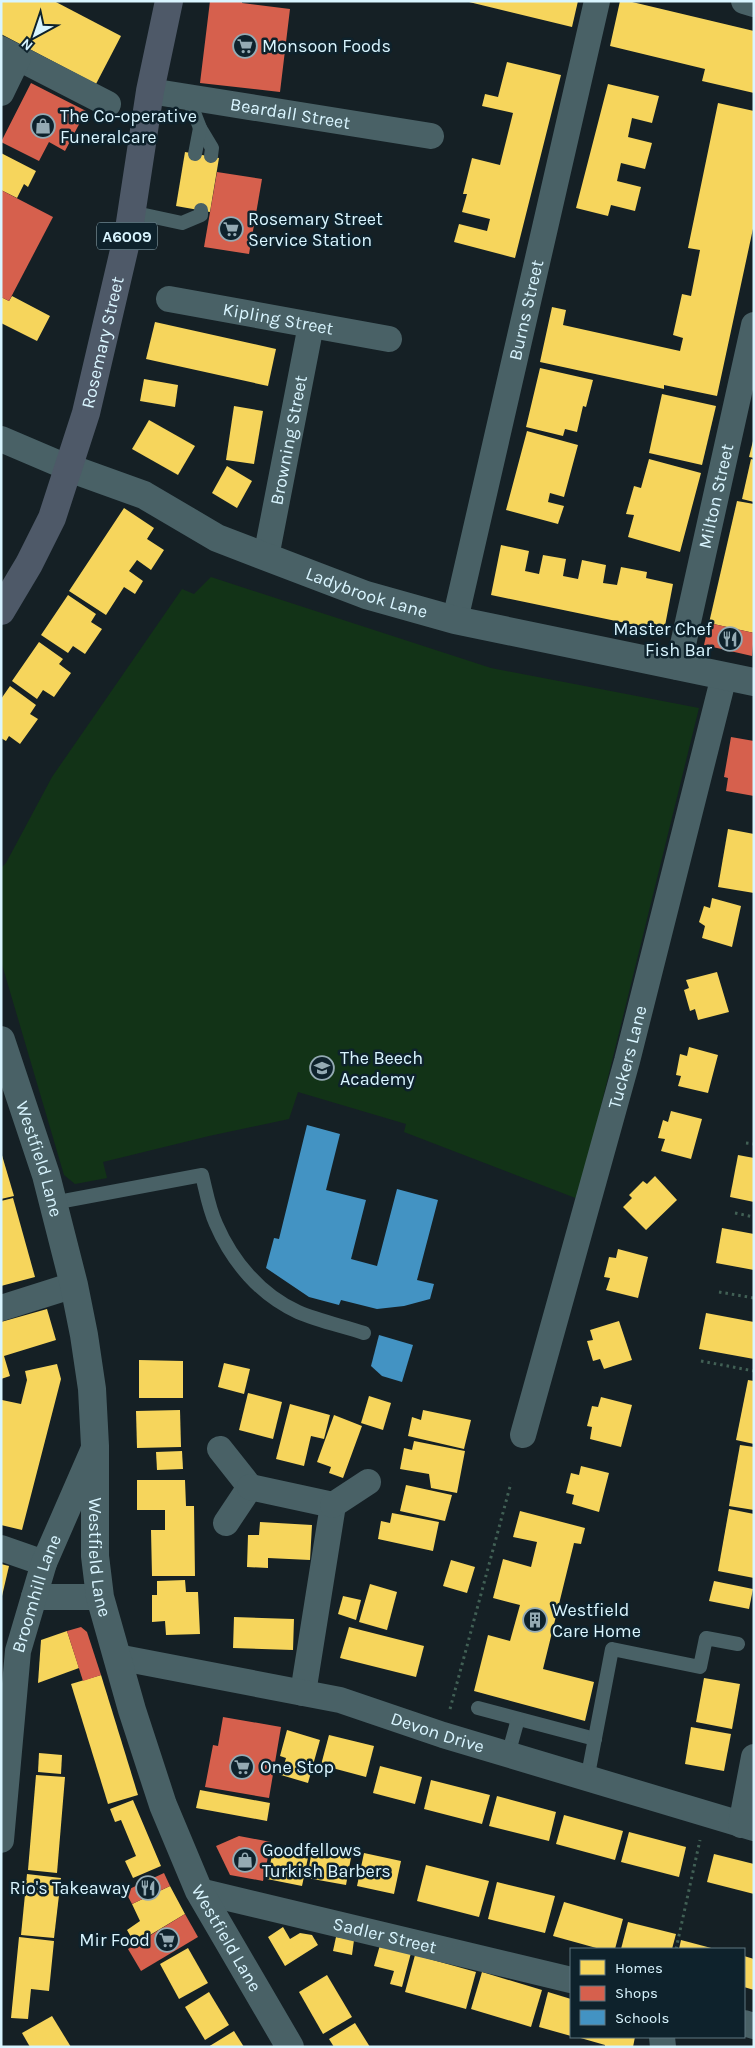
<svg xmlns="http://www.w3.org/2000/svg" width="755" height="2048" viewBox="0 0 755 2048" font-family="Karla,sans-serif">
<rect width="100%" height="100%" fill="#152025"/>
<path fill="#123317" d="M211,577L491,668L699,708L578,1199L404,1132L406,1124L298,1092L289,1119L209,1136L103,1162L107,1178L75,1184L64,1175L1,961V868L6,863L52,777L182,589L194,594Z"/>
<g fill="#f6d55c">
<path d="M1,1H54L121,36L96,84L1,34Z"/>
<path d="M465,1H578L572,27Z"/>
<path d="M620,1H628L754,31V93L702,81L705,69L610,46Z"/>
<path d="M507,62L561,75L515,258L454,242L459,224L487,231L490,219L462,212L467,194H463L472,158L500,165L513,113L482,106L485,94L498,97Z"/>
<path d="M608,84L659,96L652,123L632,118L628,137L652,143L645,169L621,163L617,181L641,187L635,211L611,205L608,216L576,208Z"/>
<path d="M718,103L754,111V224L717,396L664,385V389L540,362L552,307L566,310L563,325L680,351L683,338L673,335L682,294L691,296L700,250L688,248Z"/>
<path d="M185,152L219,158L210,212L176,206Z"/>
<path d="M1,153L36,171L28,187L24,184L17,198L1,190Z"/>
<path d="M12,296L50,316L37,341L1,323V297L9,301Z"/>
<path d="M155,322L276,349L268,386L146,359Z"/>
<path d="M540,368L593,380L586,407L583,406L577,432L565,429L563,436L526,427Z"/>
<path d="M144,379L178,385L175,407L140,401Z"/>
<path d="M662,394L716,406L702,465L649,453Z"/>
<path d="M234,406L263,411L254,464L226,460Z"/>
<path d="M149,420L195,446L178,475L132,449Z"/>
<path d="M527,431L578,445L564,497L550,493L548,502L564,506L558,524L506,510Z"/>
<path d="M753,441H754V458L749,457Z"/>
<path d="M649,459L701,473L680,552L628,537L634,515L626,514L634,486L641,488Z"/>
<path d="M751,459L754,460V502L742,499Z"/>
<path d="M227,466L252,481L237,508L212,493Z"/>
<path d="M737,501L754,504V633L709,623Z"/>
<path d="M124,508L154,528L147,539L164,550L151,570L137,560L129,571L143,581L135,594L124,587L106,615L69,591Z"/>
<path d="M501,545L529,551L525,571L539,574L543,555L566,559L563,576L578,579L582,560L606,565L603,583L617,585L621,567L647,572L646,578L673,584L664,631L491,595Z"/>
<path d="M68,595L96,614L91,622L102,629L85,654L73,646L68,653L41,635Z"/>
<path d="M39,642L63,659L59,664L71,673L54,697L43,690L37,699L12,681Z"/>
<path d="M10,686L36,705L30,714L38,719L20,744L9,736L6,741L1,738V699Z"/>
<path d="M728,829L754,834V893L718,887Z"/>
<path d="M712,898L741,906L732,947L702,938L705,926L699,922L704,906L710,908Z"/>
<path d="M717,972L729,1012L698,1020L695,1009L690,1011L684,990L689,988L686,980Z"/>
<path d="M689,1047L718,1055L708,1093L678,1086L681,1076L676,1075L680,1054L687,1056Z"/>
<path d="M671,1111L702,1119L691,1159L661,1151L665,1139L658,1138L663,1120L668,1122Z"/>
<path d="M1,1152L14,1196L1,1199Z"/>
<path d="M738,1155L754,1158V1202L730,1197Z"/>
<path d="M655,1176L677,1200L646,1230L623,1207L632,1198L629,1195L643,1181L647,1184Z"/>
<path d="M13,1198L35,1277L1,1286V1201Z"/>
<path d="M722,1228L754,1234V1270L716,1263Z"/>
<path d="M618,1249L648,1257L638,1298L606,1290L610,1278L604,1277L609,1257L616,1258Z"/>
<path d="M47,1309L56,1340L4,1356L10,1376L1,1379V1322Z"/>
<path d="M706,1313L754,1322V1359L699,1349Z"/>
<path d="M619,1321L632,1360L604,1369L600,1359L593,1361L587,1341L593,1340L590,1330Z"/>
<path d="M139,1360L183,1361V1398H139Z"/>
<path d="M224,1363L250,1369L244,1394L218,1387Z"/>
<path d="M57,1364L61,1379L22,1530L1,1525L2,1400L21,1404L27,1380L25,1371Z"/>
<path d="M748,1380L754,1381V1444L736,1440Z"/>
<path d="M248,1393L282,1402L273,1439L239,1430Z"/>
<path d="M369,1396L391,1403L383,1430L361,1423Z"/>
<path d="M601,1397L632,1405L621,1447L590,1439L592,1427L587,1426L592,1406L598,1407Z"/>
<path d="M290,1404L330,1415L324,1439L311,1436L304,1466L276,1459Z"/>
<path d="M180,1410L181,1447L137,1448L136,1411Z"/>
<path d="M423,1410L471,1420L464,1449L408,1436L412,1417L421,1420Z"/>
<path d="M334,1415L362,1426L343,1478L329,1473L331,1467L317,1462Z"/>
<path d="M414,1441L465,1451L457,1493L431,1488L429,1474L400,1469L404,1448L412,1450Z"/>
<path d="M740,1445L754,1447V1510L729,1506Z"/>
<path d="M182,1451L183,1469L157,1470L156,1452Z"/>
<path d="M581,1466L609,1473L599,1512L572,1504L574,1495L566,1493L571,1473L579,1475Z"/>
<path d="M137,1480H185L186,1506H194L195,1576H152L151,1530H165V1510H137Z"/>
<path d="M406,1485L452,1495L445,1521L400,1511Z"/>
<path d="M729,1509L754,1514V1578L718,1571Z"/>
<path d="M520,1511L585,1528L581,1544L574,1543L543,1669L594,1682L585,1721L474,1691L488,1635L510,1641L520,1605L493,1598L503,1559L531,1567L537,1542L513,1537Z"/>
<path d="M392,1513L439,1522L433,1551L378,1539L381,1521L390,1523Z"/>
<path d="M260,1522L312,1525L310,1560L268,1558V1568L247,1567L248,1535H259Z"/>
<path d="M451,1560L475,1567L467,1593L443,1586Z"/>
<path d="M1,1564L9,1566L2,1596H1Z"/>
<path d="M185,1580L186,1592H198L200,1634L166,1635L165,1621L152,1622V1595H157V1581Z"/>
<path d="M714,1581L753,1589L749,1609L709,1601Z"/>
<path d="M370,1584L397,1592L387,1630L359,1622Z"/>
<path d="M343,1596L361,1600L356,1620L338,1614Z"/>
<path d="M234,1617L294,1619L293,1650L233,1648Z"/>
<path d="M349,1627L424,1646L416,1677L340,1658Z"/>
<path d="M67,1631L79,1668L38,1683L41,1640Z"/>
<path d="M101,1675L138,1795L108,1804L71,1684Z"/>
<path d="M704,1678L740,1684L732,1729L696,1722Z"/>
<path d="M691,1727L731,1734L724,1771L685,1764Z"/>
<path d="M287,1730L320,1740L308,1783L281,1775L286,1758L280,1756Z"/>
<path d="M329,1735L374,1746L366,1777L321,1765Z"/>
<path d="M39,1753L62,1755L61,1774L38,1772Z"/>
<path d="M380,1766L422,1777L415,1804L373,1793Z"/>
<path d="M36,1775L65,1777L57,1873L28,1870Z"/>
<path d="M431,1780L490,1795L482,1824L424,1809Z"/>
<path d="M200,1790L270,1803L267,1821L196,1808Z"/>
<path d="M497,1796L556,1812L549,1841L489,1826Z"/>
<path d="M133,1800L161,1866L133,1878L125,1861L136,1856L121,1820L115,1822L110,1809Z"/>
<path d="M564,1815L623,1831L615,1860L556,1844Z"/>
<path d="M629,1832L686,1847L679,1877L621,1862Z"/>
<path d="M313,1845L352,1852L346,1885L307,1878Z"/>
<path d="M274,1846L309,1853L302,1886L267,1879Z"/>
<path d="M364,1853L401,1861L394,1894L357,1886Z"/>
<path d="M714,1854L754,1864V1894L707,1882Z"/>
<path d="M426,1865L489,1881L479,1917L417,1901Z"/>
<path d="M27,1874L61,1878L54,1938L21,1935Z"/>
<path d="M497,1882L555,1896L545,1933L488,1919Z"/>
<path d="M170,1886L185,1914L135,1944L127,1930L140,1921L132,1904Z"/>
<path d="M564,1902L623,1919L615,1949H600L553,1936Z"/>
<path d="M628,1922L676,1934L672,1949H621Z"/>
<path d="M283,1927L290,1939L300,1933L312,1935L318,1945L285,1966L268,1937Z"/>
<path d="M19,1937L54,1941L49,1991L31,1989L28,2019L11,2018Z"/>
<path d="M336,1937L354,1940L352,1955L333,1951Z"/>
<path d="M681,1940L715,1949H679Z"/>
<path d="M380,1945L411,1953L402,1987L390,1984L394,1971L374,1966Z"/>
<path d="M188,1948L208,1983L179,1999L160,1964Z"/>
<path d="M415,1955L476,1972L466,2009L405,1992Z"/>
<path d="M744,1956L754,1959V1990L744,1987Z"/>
<path d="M482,1972L542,1990L531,2027L471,2009Z"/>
<path d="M327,1975L352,2017L323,2034L299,1992Z"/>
<path d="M209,1992L229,2025L205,2040L185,2007Z"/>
<path d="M548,1992L571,1999V2036L539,2027Z"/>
<path d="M52,2016L71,2047H30L22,2033Z"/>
<path d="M355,2023L370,2047H334L329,2039Z"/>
<path d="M234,2031L244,2047H208Z"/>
<path d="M577,2037H635L633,2047H605V2045Z"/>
</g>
<g fill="#d6604d">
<path d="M210,1H242V3L290,9L280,92L200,83Z"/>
<path d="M31,83L86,111L65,151L49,142L39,161L1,142Z"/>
<path d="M217,172L262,179L249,254L204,247Z"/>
<path d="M1,190L53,217L9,301L1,297Z"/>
<path d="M709,623L754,633L752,656L704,645Z"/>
<path d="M731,737L754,741V796L726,791L728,778L724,777Z"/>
<path d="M81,1627L87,1632L101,1675L83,1681L67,1631Z"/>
<path d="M223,1717L281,1727L269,1798L205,1787L213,1745L218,1746Z"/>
<path d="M239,1836L271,1842L263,1881L230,1875L216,1846Z"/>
<path d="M164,1873L170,1886L132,1904L125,1891Z"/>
<path d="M185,1914L198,1937L141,1971L128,1949Z"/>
</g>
<g fill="#4393c3">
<path d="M307,1125L340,1134L326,1190L366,1200L351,1259L377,1266L397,1189L438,1200L417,1280L434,1284L430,1299L404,1306L377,1309L341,1300L339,1305L309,1297L266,1268L274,1238L279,1239Z"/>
<path d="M379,1335L413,1345L402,1382L382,1376L371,1366Z"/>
</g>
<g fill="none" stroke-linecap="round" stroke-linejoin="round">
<g stroke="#416055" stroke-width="3" stroke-dasharray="2.5 4" stroke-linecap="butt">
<path d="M746,1143L754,1144"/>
<path d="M735,1213L754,1217"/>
<path d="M719,1292L754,1298"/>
<path d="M701,1361L754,1371"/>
<path d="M450,1709L511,1483"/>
<path d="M676,1949L700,1840"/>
</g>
<g stroke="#496166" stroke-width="14">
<path d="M188,97L200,128L212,148L211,156"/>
<path d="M195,154L200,128"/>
<path d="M131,212L182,223L201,215V210"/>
<path d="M53,1203L202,1175C206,1191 209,1209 216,1224C232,1261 260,1295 298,1312C319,1321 343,1326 364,1333"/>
<path d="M478,1708L595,1739"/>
<path d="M508,1755L518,1719"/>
<path d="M587,1780L612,1649L700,1667L706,1638L738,1644"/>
</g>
<g stroke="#496166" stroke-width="26">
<path d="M744,1L754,4"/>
<path d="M1,49L108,104"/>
<path id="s1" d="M150,91L431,136"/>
<path d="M1,93L18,58"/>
<path id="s2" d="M169,299L389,339"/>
<path d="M1,439L69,468"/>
<path id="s3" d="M266,557L311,325"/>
<path id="s4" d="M455,620L597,1"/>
<path id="s5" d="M678,667L754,325"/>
<path d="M1,1308L74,1285"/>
<path id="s6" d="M523,1435L627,1061L724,676"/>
<path d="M220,1449L250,1487L226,1523"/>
<path d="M250,1487L333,1505L303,1693"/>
<path d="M333,1505L368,1482"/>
<path d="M1,1548L44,1563"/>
<path d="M34,1597H100"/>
<path id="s7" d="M117,1657L340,1700L443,1735L754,1828"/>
<path d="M741,1825L754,1757"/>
<path id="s8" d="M1,1840L18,1651L44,1563L95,1446"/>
<path id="s9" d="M199,1891L571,1980"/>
<path d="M744,2023L754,2026"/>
<path d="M662,2037L663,2047"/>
</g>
<g stroke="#496166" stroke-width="28">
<path id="s10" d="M69,468L144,495L217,538L366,595L455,620L754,682"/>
<path id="s11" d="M1,1040L46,1175L74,1285L84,1335L92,1389L95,1446V1556L100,1597L132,1710L163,1805L199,1891L290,2047"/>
</g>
<path stroke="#4e5968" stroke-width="28" id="s12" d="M1,611L29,564L52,518L86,413L129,229L150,91L169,1"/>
</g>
<defs>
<g id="supermarket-ring" transform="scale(1.25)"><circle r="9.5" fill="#0e222c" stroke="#94aab3" stroke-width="1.5"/><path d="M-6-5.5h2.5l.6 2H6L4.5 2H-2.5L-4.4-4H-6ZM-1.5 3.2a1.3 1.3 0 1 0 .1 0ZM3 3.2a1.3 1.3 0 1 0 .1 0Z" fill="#94aab3"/></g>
<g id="shop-ring" transform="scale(1.25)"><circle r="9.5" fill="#0e222c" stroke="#94aab3" stroke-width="1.5"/><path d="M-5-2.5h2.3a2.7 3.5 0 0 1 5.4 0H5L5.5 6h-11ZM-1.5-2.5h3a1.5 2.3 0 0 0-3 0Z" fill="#94aab3"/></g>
<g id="restaurant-ring" transform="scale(1.25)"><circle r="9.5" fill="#0e222c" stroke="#94aab3" stroke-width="1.5"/><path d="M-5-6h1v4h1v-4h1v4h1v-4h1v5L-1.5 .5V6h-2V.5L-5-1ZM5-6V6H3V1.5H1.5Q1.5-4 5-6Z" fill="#94aab3"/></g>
<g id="school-ring" transform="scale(1.25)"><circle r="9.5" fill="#0e222c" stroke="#94aab3" stroke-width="1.5"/><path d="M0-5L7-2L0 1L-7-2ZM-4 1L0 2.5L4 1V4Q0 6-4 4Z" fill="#94aab3"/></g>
<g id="building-ring" transform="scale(1.25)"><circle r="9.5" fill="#0e222c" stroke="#94aab3" stroke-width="1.5"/><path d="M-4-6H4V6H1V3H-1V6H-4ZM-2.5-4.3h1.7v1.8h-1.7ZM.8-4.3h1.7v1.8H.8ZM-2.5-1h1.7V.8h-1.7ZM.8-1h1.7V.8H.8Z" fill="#94aab3"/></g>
</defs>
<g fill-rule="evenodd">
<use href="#supermarket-ring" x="245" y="46"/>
<use href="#shop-ring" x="43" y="126"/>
<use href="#supermarket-ring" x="231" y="229"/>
<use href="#restaurant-ring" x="730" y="639"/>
<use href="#school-ring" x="322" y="1068"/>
<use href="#building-ring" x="535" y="1620"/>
<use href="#supermarket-ring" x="242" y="1767"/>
<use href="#shop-ring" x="245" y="1860"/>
<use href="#restaurant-ring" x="148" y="1888"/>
<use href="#supermarket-ring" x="167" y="1940"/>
</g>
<g text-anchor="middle" stroke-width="5" stroke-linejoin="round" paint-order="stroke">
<rect fill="#0e222c" stroke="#9cb6c0" stroke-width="1" x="97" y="222.5" width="60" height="27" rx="4"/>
<g font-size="16" font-weight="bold" fill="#d9f5ff">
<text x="127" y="242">A6009</text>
</g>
<g font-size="18" fill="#d9f5ff" stroke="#0e222c" text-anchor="start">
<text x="262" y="52">Monsoon Foods</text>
<text x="60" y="122">The Co-operative<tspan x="60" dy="21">Funeralcare</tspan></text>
<text x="248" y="225">Rosemary Street<tspan x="248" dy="21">Service Station</tspan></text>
<text x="712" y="635" text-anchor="end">Master Chef<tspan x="712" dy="21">Fish Bar</tspan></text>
<text x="340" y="1064">The Beech<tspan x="340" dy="21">Academy</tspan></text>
<text x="552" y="1616">Westfield<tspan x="552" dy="21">Care Home</tspan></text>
<text x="260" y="1773">One Stop</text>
<text x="262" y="1856">Goodfellows<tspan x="262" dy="21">Turkish Barbers</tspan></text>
<text x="130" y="1894" text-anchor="end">Rio's Takeaway</text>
<text x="150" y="1946" text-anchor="end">Mir Food</text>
</g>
<g font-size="18" fill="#d9f5ff" stroke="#0e222c">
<text dy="6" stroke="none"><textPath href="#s1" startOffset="142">Beardall Street</textPath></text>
<text dy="6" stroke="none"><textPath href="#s4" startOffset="318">Burns Street</textPath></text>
<text dy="6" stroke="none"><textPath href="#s2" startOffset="111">Kipling Street</textPath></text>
<text dy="6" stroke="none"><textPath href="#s12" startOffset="289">Rosemary Street</textPath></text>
<text dy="6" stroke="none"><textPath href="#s3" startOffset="119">Browning Street</textPath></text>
<text dy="6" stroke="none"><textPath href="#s5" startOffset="175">Milton Street</textPath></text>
<text dy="6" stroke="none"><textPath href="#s10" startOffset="324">Ladybrook Lane</textPath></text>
<text dy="6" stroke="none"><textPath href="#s6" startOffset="392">Tuckers Lane</textPath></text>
<text dy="6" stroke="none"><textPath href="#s11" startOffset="125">Westfield Lane</textPath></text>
<text dy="6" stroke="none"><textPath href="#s11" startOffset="530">Westfield Lane</textPath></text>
<text dy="6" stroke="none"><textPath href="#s8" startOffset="250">Broomhill Lane</textPath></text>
<text dy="6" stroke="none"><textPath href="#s7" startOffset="330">Devon Drive</textPath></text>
<text dy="6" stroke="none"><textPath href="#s9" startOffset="191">Sadler Street</textPath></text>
<text dy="6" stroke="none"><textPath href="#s11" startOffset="935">Westfield Lane</textPath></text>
</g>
</g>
<rect width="755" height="2048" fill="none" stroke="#d9f5ff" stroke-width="5"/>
<rect x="570" y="1948" width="175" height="90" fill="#0e222c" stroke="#5f7680"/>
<rect x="580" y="1960" width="25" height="15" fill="#f6d55c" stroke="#5f7680"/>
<text x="615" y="1973" font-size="15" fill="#d9f5ff">Homes</text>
<rect x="580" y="1986" width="25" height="15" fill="#d6604d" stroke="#5f7680"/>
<text x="615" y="1998" font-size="15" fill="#d9f5ff">Shops</text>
<rect x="580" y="2010" width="25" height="15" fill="#4393c3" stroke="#5f7680"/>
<text x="615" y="2023" font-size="15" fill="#d9f5ff">Schools</text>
<g transform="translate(35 35) rotate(220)" stroke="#0e222c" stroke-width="4" paint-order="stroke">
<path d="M0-4L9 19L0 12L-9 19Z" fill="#d9f5ff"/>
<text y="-8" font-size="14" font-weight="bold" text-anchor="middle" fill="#d9f5ff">N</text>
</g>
</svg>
